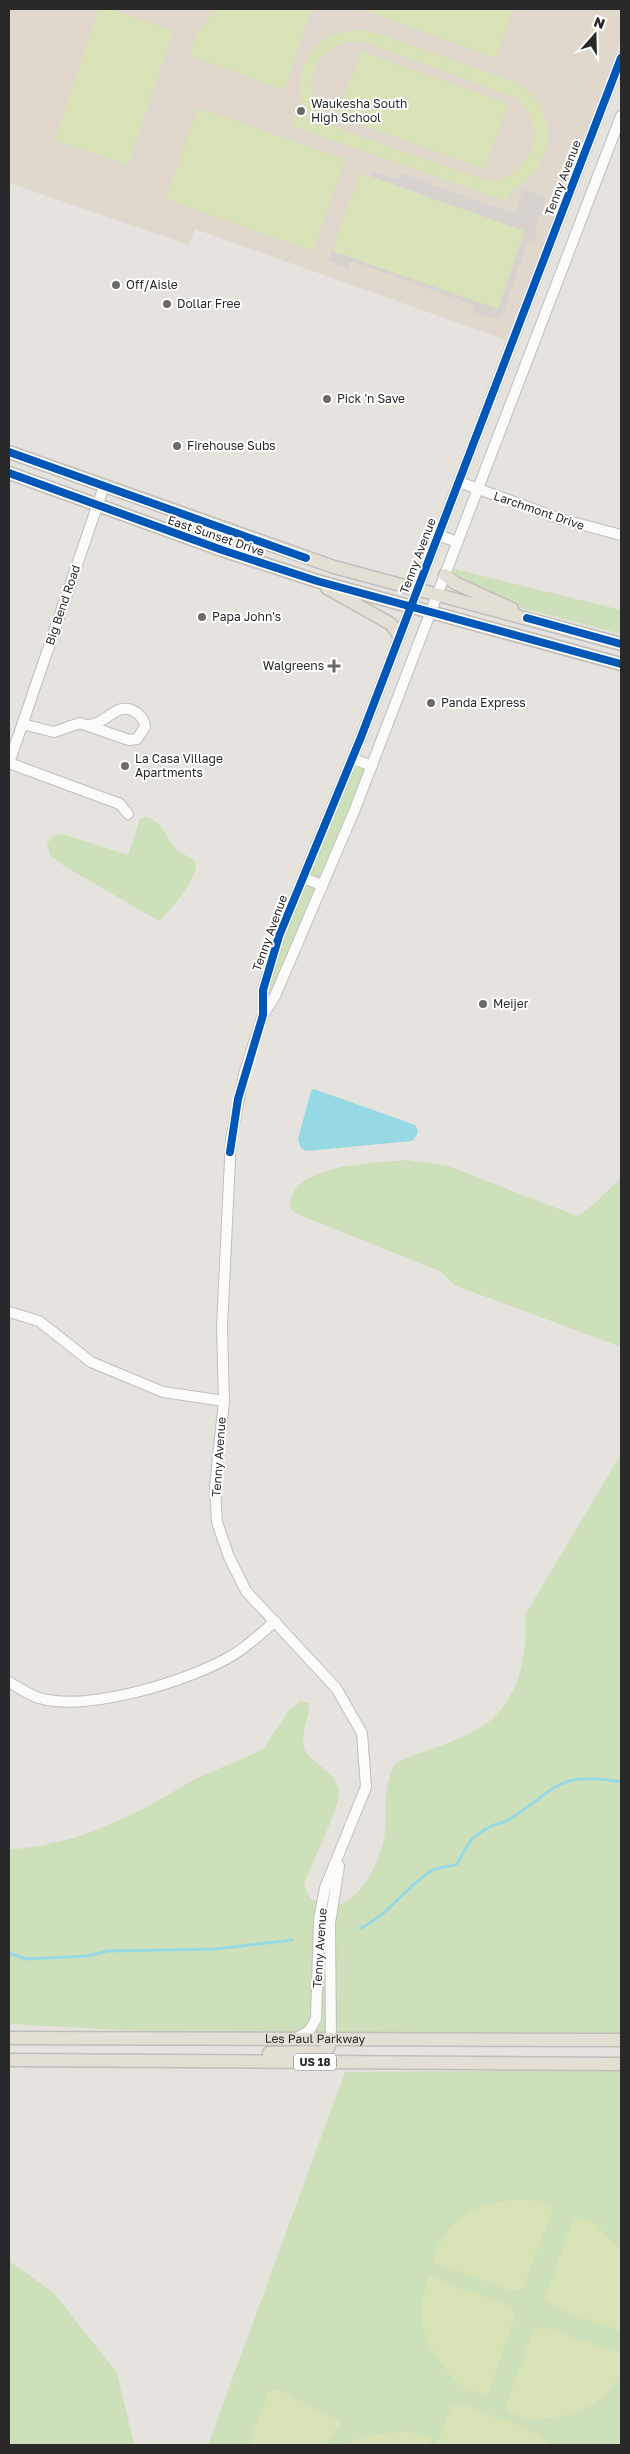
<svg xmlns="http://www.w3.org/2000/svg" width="630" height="2454" viewBox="0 0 630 2454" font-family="'Golos Text',sans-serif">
<rect width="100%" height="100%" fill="#e6e2de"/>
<path fill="#e1d8cd" d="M9,9H621V40L506,340L195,229L189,245L9,183Z"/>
<g fill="#cde0b9">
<path d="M454,569L621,610V634L521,608L460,582L454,574Z"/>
<path d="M353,759L372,766L263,1015V990Z"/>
<path d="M145,817C163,820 166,839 177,850C184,856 192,856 196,863C197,879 171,911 159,921L64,866L50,855L47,844L53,836L63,834L128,855L140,819Z"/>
<path d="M408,1160L448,1166L577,1216C594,1207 606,1191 621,1178V1347L454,1285L440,1271L295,1213L291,1209C285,1163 378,1163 408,1160Z"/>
<path d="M621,1454V2037H257L9,2024V1850L39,1846L74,1838L104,1827L141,1810L201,1776L249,1756L264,1748L289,1710L301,1701L309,1703C310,1718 300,1732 304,1748C309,1763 338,1772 339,1792C339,1811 311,1863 304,1885L310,1898C320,1902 332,1908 343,1903C364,1894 379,1861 384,1840C389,1813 380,1788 396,1763C422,1750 453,1744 478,1729C517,1707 529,1656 525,1615Z"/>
<path d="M621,2070V2445H208L345,2072Z"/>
<path d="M9,2261L53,2292L117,2373L134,2445H9Z"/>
</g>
<g fill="#d8e3b7" fill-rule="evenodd">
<path d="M99,9H109L173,31L128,165L55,140Z"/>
<path d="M216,9H311L284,90L189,55L198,33Z"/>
<path d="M361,9H513L495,58Z"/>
<path d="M356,30L380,34L518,83C552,104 558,148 530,177C520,189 513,184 506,201L292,126L296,114L309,119C294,93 298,60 322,41C331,34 345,32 356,30ZM353,41L368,43L516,98C522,105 528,111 532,120C542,145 522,174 497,180C492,181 486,179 481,179L337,128C298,102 305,48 353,41Z"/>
<path d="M361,51L508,104L484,169L338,116Z"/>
<path d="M198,108L345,159L313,251L166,199Z"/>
<path d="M360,173L525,231L498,309L332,251Z"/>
<path d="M509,2200H532L553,2208L523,2289L514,2291L432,2263C444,2220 468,2208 509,2200Z"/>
<path d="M574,2216L596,2224L621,2250V2332L550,2305L545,2298Z"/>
<path d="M429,2276L511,2307L516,2315L487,2396C480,2393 472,2392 465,2388C457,2383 449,2373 443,2366C420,2338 415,2309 429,2276Z"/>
<path d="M543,2327L621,2354C621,2358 622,2365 621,2369C611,2406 561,2423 527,2418C519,2417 511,2413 504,2410L534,2329Z"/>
<path d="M277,2389L342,2422L326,2445H249L268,2391Z"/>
<path d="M460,2403L525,2428L553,2445H436L451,2407Z"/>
<path d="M409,2431L431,2439L429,2445H343L363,2436Z"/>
</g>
<path fill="#d7d2ce" d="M372,171L398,179L400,173L515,214L523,189L546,198L534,233L538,237L536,241H528L502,316L490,319L472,312L474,305L351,261L348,269L328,261L332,251L498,309L525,231L370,176Z"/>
<path fill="#96d9e4" d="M314,1089L415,1125C420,1131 417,1136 412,1141L306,1151L301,1148L298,1139L311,1091Z"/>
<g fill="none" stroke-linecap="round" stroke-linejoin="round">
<g stroke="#96d9e4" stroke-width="3">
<path d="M361,1928C389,1914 405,1888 431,1871C439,1866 448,1868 457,1864C469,1843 469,1837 492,1826C498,1823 505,1823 510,1819C559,1788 556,1771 621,1782"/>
<path d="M9,1953L26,1959L87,1956L108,1951L216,1949L292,1940"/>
</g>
<g stroke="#c0bfc0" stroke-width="12">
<g id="minor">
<path d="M459,482L561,519L621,535"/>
<path d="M438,535L457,542"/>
<path d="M22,724L54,732L80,723L129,740L137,739L145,727C145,721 142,717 137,713C118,699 108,723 90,725"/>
<path d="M353,759L372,766"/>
<path d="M9,763L104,486"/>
<path d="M9,763L120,804L128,814"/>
<path d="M303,878L322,885"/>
<path d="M263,1014V990L279,936L361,737L621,58"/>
<path d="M9,1312L39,1321L91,1362L163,1392L224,1401"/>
<path d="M9,1682C18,1687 29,1695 39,1698C88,1712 190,1681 233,1655C248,1646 262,1633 275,1621"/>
<path d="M295,2039L309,2031L316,2019L319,1920L325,1888L366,1787L362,1733L336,1688L246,1591L229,1557L217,1522L215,1486L224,1401L222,1327L231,1139L244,1074L263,1015L275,996L355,809L621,116"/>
<path d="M331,2040L330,1923L339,1866"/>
</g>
</g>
<g stroke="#bfbebc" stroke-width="15">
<g id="major">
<path d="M9,452L334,567L621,644"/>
<path d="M9,473L222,550L317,581L621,664"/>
<path d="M445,575L455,583L512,609"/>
<path d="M327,588L391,624L399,635"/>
<path id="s1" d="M9,2038L621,2040"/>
<path d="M269,2053L323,2052L328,2048L331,2040"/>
<path d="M9,2060L621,2064"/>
</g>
</g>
<use href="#minor" stroke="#fbfbfa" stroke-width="10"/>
<use href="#major" stroke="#e4dfd4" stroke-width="12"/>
<g stroke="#fff" stroke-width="11">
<g id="cycleway">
<path d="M9,452L306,558"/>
<path d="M9,473L222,550L317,581L621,664"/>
<path d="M527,618L621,644"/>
<path d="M230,1152L238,1099L263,1015V990L279,936L361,737L621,58"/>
</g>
</g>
<use href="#cycleway" stroke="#0057b8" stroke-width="8"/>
</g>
<g fill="#6b6a68" stroke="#fff" stroke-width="2">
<circle cx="301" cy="111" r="5"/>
<circle cx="116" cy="285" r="5"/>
<circle cx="167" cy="304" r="5"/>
<circle cx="327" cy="399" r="5"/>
<circle cx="177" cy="446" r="5"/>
<circle cx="202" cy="617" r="5"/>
<path d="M331.5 658.5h5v5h5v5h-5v5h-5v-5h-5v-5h5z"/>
<circle cx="431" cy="703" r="5"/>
<circle cx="125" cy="766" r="5"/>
<circle cx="483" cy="1004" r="5"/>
</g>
<g text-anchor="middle" stroke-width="4" stroke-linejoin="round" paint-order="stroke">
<rect fill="#fff" stroke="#696969" stroke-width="1" x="294" y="2053.5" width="42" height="17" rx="4"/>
<g font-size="11" font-weight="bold" fill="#292929">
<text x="315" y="2066">US 18</text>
</g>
<g font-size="12" fill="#292929" stroke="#fff" text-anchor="start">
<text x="311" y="108">Waukesha South<tspan x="311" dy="14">High School</tspan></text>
<text x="126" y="289">Off/Aisle</text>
<text x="177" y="308">Dollar Free</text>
<text x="337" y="403">Pick 'n Save</text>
<text x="187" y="450">Firehouse Subs</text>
<text x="212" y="621">Papa John's</text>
<text x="324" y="670" text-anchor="end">Walgreens</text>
<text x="441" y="707">Panda Express</text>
<text x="135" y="763">La Casa Village<tspan x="135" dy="14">Apartments</tspan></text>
<text x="493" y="1008">Meijer</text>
</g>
<g font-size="12" fill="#292929" stroke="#fff">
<text transform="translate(563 178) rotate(-69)" y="4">Tenny Avenue</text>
<text transform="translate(539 511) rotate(19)" y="4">Larchmont Drive</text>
<text transform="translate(216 536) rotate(19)" y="4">East Sunset Drive</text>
<text transform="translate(418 556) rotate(-69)" y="4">Tenny Avenue</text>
<text transform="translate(63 605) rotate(-71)" y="4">Big Bend Road</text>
<text transform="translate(270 933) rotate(-70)" y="4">Tenny Avenue</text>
<text transform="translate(219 1457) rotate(-86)" y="4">Tenny Avenue</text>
<text transform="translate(320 1948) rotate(-86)" y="4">Tenny Avenue</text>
<text dy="4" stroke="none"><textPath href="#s1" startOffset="306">Les Paul Parkway</textPath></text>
</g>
</g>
<rect width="630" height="2454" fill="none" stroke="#292929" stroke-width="20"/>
<g transform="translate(595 35) rotate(20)" stroke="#ffffff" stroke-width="4" paint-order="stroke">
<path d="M0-4L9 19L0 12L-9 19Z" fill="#292929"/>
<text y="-8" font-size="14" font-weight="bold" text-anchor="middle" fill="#292929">N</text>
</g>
</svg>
